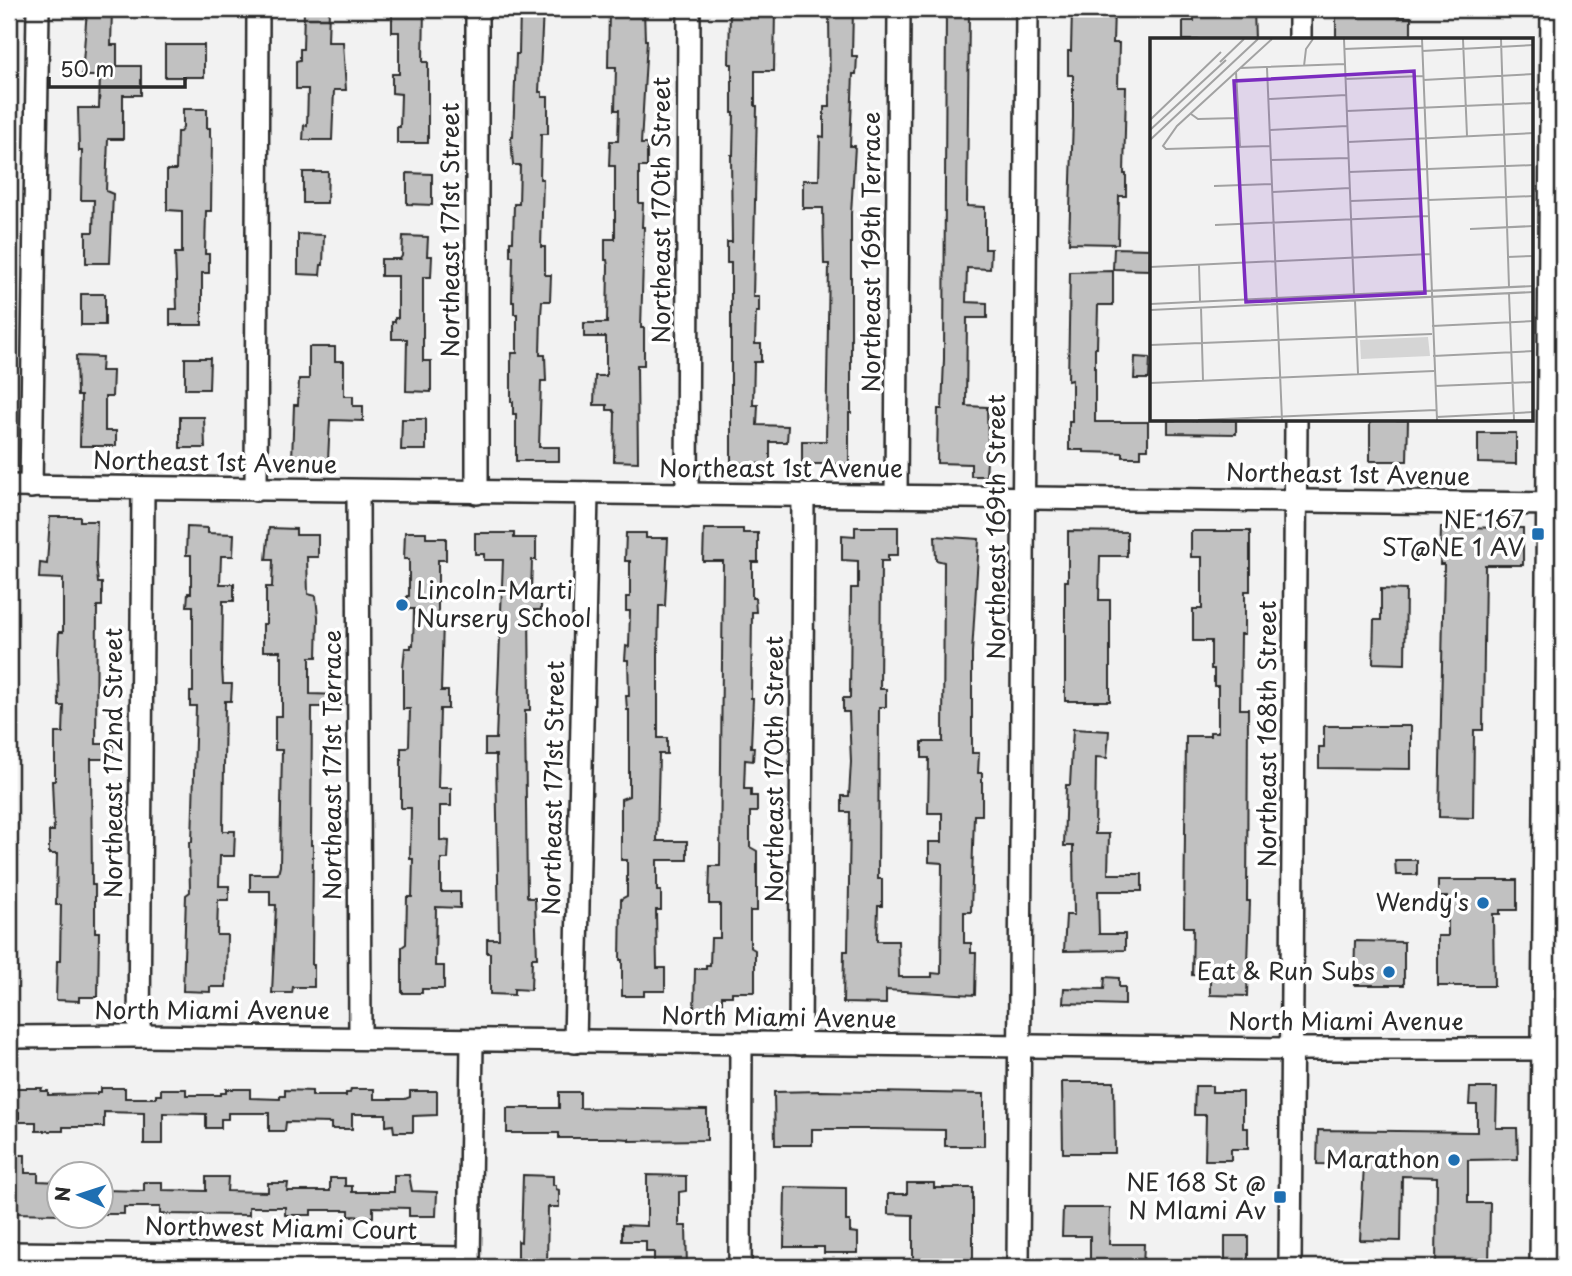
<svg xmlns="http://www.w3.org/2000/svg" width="1572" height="1276" viewBox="0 0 1572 1276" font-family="'Playpen Sans',sans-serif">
<rect width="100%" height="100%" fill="#f2f2f2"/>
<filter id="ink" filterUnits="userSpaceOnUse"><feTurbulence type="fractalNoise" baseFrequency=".0143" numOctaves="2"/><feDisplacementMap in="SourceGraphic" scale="14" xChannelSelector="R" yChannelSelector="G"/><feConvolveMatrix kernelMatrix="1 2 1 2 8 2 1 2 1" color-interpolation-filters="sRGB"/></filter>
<g filter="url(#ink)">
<g fill="#c1c1c1" stroke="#2b2b2b" stroke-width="2">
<path d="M87,9H112L111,45H117V66H141V95H123V139H108L106,191L113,194L110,263H86V232H93L94,200H81L82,151H79L78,108H99L100,76H82Z"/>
<path d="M304,9H329L328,42H343L346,90H334L332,140H303L304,125L307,126L308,89H296V61L300,60V49H303Z"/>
<path d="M392,9H424L423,62H428V143H397V127H400L401,94L392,93V74H399V32H392Z"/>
<path d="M520,9H543L539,92H542V97H548V134H541L540,179H543L541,247H545V275H551L550,301H542L541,315L540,355H545L546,381H541L539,447H559V461H516V414H513V402H511V361L512,353H517V314H514V302H512L513,256H510V241H513L514,204H519L520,165H513L511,137H513L516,54H519Z"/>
<path d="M609,9H644L645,40H647L641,144H647V167H639V203H643L642,227H644L641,328H644V365H637L638,462L614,461L615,413L613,410H607V405H594L595,376H606V337H584V323H607L608,266L607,260H605V239H615V166H609L610,141H618L619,110H615L616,67H608Z"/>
<path d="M730,9H775L774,71H755V106H757L753,297H759V312H756L755,344H761V362H754L753,405H758L757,425L788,426L787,442H770V464L731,463V263H727V242H732L731,155H733L734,113H732V64H729Z"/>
<path d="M830,9H853L852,56H857L856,74H853L850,146H855L851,214V413H849V464H802V441H826L829,264H824L823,208H803V180H819L820,136L824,137V107H830L829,12Z"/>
<path d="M946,9H968L969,11L967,206L985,207V249H991L990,269L967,268L966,302L987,303V318H967L966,406L987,407L988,445L986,476H971V464L937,463L938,409H942L944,359Z"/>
<path d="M1072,9H1114L1113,43H1119L1118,87H1126L1124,174H1126V196H1119L1118,244L1069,243L1073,118V75H1068V51H1071Z"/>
<path d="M1194,9H1254L1255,40H1183V21H1194Z"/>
<path d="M1336,16L1411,17V40H1336Z"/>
<rect x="165" y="45" width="39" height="32"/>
<path d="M183,109H207V128H210V137L212,138L211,211H206L205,254H209V273H202V325H170V309H177L175,253H182V211L167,210V170H176L177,132H180L183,128Z"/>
<path d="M303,172H328L327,203H303Z"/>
<path d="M407,173L432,174V205L407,204Z"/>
<path d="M298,234L324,235L323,265H321L320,275L298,274Z"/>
<path d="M403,236L428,237L427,256H432L431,277H423V361H431V392L406,391L407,339H392V322H395V318H398V276H381V259H400L402,256Z"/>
<path d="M1114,248L1151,249L1150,270L1113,269Z"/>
<path d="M1113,271V305H1098L1097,348H1095V422H1148V449H1141V457H1123V453L1084,452V450H1069V422H1072V380L1068,381L1070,272Z"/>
<rect x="81" y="294" width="24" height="31"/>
<path d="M309,347H335V361H344V396H353V406H363V421L330,420L328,460L292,459L294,405H298L299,379H309Z"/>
<path d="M76,356L102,357L101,371H113L112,397H105V431H116V446H80L81,396H77Z"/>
<path d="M1135,357L1150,358L1149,379H1134Z"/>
<path d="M185,358H210L209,389H185Z"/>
<path d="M180,417H204L205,448H180Z"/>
<path d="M402,419H426V450H401Z"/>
<path d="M1168,420H1236V434L1168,433Z"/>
<path d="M1370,420H1408L1407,461H1370Z"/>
<path d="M1478,433H1516V464L1478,463Z"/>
<path d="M50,517H80V521H97L96,563L98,583H102V606H97L96,744H113L112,759H91L92,885H95V932H99L98,997H79V1001L56,1000L57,961H60L61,905H56L57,854H49V831H54L52,781H55V733H63L64,706H59L58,655L59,632H63V579L39,578L40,563L47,564Z"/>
<path d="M187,527L208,528V533L234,534L233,556H221L220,584H234V601H223L222,666L223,684H232L231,701H225L223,831H235L234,856H220L219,886H229V900H218L217,935H227L226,987H210V992L183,991L186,895L190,892L189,842H192L196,706H190V692H193V606H187L188,593H191V555H186Z"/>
<path d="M855,527H898V555H888V561H881L880,689H886V707H879L878,879H882V906H878L877,941H898L899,977H932V973L941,974L942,863L929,862V842H942V813H928L929,758H922V742H943L944,562L936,560L935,536L979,539L972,653V753H979L978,773H982V815H974L971,912H964V943H971V953H976L975,995L886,990V1004L843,1003L844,951H848L850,812H842V796H849L851,762L849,712H843V698H850L851,588H858V561L842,560V535L855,536Z"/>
<path d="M1441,527L1523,528V565H1485L1483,730H1474L1473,818L1439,817L1444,564H1440Z"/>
<path d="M269,528L296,529V535H318V557H307L308,594L316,596L318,617L317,657H310V694L341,695V707H312L311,845H313L312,965H314V987H293L292,993H272L276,905H270V891H250V874H278L280,866L282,750H275V716H282V657H280V651H263V624H266V587H272L273,560H266Z"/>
<path d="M704,529H743V533H758V562H752V598H755L756,612H752L751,698H753L751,747H754L753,761L745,760L744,789H751V796H757V812H750V847L757,851V911H750V947L755,950V992H732V996H722V1003H715L714,1012L694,1011L695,969H706V965H710L711,938H720V904H709V896L710,866H720L723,561H703Z"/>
<path d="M1068,531L1127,532V556H1100L1099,600H1110V701H1065V581H1068Z"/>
<path d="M1191,531H1250V591H1245V634H1241L1240,709H1248L1247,901H1250L1247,996L1210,995V976L1192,975L1193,927H1184L1186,736H1210V732H1218V686H1214V669H1211V641H1193V609H1202V557H1191Z"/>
<path d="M405,532H426V538H446V560H438V620H443L441,691H448V709H440L438,788H451V806H440V840L449,841L448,859H441V892H460V908L436,907L435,966H444V989H422V993H402V947L406,944L407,897H412L413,859H410L411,808H401V748H407L409,745L410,709H403V668L405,648H411V645H413L414,609H406L407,596H409V559H404Z"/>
<path d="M475,533H514V538H536V560H532L531,593H541V610H529L530,710H525L527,896L529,898H535L537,958H532L531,990L514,989V995L490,994V953H487V939H499L496,755H485V739H496L503,560H484V554H475Z"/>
<path d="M626,533H646V538H668L665,606H659L658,654V738H667V754H659L657,841H687V860H657V891H661V910H656L657,968H665V991H644V996H622V960H620L621,899L627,896V860H621V799L629,796V710H627L626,696H629L628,660H625L626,646L629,647L630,611H626V597H630V561H625Z"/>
<path d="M1381,589L1406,590L1405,664L1373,663L1374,620H1381Z"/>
<path d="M1324,726H1411V769L1319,768V747H1324Z"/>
<path d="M1073,729L1109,731L1107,758L1096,757L1095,834H1109L1108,874H1142V891H1098L1099,934H1125V950L1064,951L1066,915H1074L1073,846H1064L1066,785H1070Z"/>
<path d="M1395,860H1417V875H1396Z"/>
<path d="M1438,880H1517V910H1500V914H1493L1494,986H1438V936H1448V897H1438Z"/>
<path d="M1355,941L1404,942V985H1354Z"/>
<path d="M1105,977L1119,978V987H1125V1005L1063,1003L1064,988L1104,989Z"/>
<path d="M1062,1082H1114L1115,1153H1063Z"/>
<path d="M1195,1086H1212V1092H1243V1128H1248V1149H1231V1160H1205L1206,1115H1194Z"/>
<path d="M11,1088H42L41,1091H48V1095L97,1094V1092H101V1088H125V1098H156V1095H161V1089H186V1095H221V1093H226V1089H250V1098L280,1099V1096H285V1090L312,1091V1096H346V1093H350L351,1089H374V1099H405L410,1097V1091H437V1115L413,1116V1132H394L393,1125L386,1126V1114H352V1129H331V1123L286,1122L285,1131H269V1113H228V1119H221V1128H206V1114L163,1113V1144H144V1113L104,1112V1127H63V1131H36V1122H19V1112H11Z"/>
<path d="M1470,1088H1497L1496,1128H1517L1518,1159L1468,1160V1203H1490L1489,1267H1436L1437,1177L1402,1176L1401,1241L1360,1240L1364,1165L1317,1164L1318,1130L1477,1132V1105H1469Z"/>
<path d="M820,1091L984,1094V1146H945V1130L873,1129H812V1145H775L774,1092Z"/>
<path d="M559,1092H580V1108L707,1110V1140L629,1141V1139L613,1138H559V1133H507V1108H559Z"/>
<path d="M12,1155H25V1173H38V1181L60,1182V1214L11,1213Z"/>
<path d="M394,1175H409L412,1191L437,1192L436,1216H409V1208L373,1207V1217L349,1216V1210H311V1215H285V1207H249V1215L160,1214V1207H124V1214H102V1190L144,1191V1182H162V1190L206,1191V1177H228L227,1191L268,1192V1183H288L287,1191H330V1178H345V1186H352V1192H394Z"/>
<path d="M523,1175L553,1176V1185H556V1189L559,1190V1207H548L547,1265H518V1241L521,1242Z"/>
<path d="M647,1175L686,1176V1191L679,1192V1226H686L687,1267L654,1266V1252H646V1241H622V1225L647,1226Z"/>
<path d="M907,1183H934V1188H973V1267H913V1215L888,1214V1194H907Z"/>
<path d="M785,1187L846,1188V1221H850V1232L858,1233V1253H824V1247H784Z"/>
<path d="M1063,1208H1110L1109,1244H1144L1143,1267H1090V1236H1062Z"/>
<rect x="1225" y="1236" width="23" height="31"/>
</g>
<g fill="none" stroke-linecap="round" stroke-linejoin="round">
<g stroke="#2b2b2b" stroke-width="26">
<g id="minor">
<path d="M1300,40V9"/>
<path d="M9,486L1554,504"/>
<path d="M31,487L38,9"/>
<path d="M256,490L258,9"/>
<path d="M358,491L360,1038"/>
<path d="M477,493V9"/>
<path d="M687,495L689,9"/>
<path d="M896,496L899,9"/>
<path d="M139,1036L143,489"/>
<path d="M9,1037L139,1036L1291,1049H1549"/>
<path d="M575,1042L587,494"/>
<path d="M800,1044L803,495"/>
<path d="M9,1253L469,1258"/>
<path d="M469,1267L472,1041"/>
<path d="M740,1267L741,1044"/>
<path d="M1018,1267L1027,9"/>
<path d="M1290,1267L1296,420"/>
</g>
</g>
<g stroke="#2b2b2b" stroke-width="38">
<path id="primary" d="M1547,1267L1558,9"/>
</g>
<use href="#minor" stroke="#fff" stroke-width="21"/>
<use href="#primary" stroke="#fff" stroke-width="33"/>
</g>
</g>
<g fill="#1f6fb2" stroke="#fff" stroke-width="2.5">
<rect x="1531" y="527" width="14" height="14" rx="3.5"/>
<circle cx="402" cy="605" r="7"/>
<circle cx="1483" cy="903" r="7"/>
<circle cx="1389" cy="972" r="7"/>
<circle cx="1454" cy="1160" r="7"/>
<rect x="1273" y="1190" width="14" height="14" rx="3.5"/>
</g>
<g text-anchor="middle" stroke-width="7" stroke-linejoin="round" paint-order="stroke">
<g font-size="24" fill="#2b2b2b" stroke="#fff">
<text transform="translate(662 210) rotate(-90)" y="8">Northeast 170th Street</text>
<text transform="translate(451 230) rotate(-90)" y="8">Northeast 171st Street</text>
<text transform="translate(872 252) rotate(-90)" y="8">Northeast 169th Terrace</text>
<text transform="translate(215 463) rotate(1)" y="8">Northeast 1st Avenue</text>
<text x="781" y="477">Northeast 1st Avenue</text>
<text transform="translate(1348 475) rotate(1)" y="8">Northeast 1st Avenue</text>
<text transform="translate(997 527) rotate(-90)" y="8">Northeast 169th Street</text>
<text transform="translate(1268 734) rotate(-90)" y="8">Northeast 168th Street</text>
<text transform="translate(114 763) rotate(-90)" y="8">Northeast 172nd Street</text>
<text transform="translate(333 765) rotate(-90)" y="8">Northeast 171st Terrace</text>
<text transform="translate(775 769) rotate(-90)" y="8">Northeast 170th Street</text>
<text transform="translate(554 788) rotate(-89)" y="8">Northeast 171st Street</text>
<text x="212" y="1019">North Miami Avenue</text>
<text transform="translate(779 1018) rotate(1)" y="8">North Miami Avenue</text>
<text x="1346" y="1030">North Miami Avenue</text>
<text transform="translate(281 1229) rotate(1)" y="8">Northwest Miami Court</text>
</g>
<g font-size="24" fill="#2b2b2b" stroke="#fff" text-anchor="end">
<text x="1524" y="528">NE 167<tspan x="1524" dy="28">ST@NE 1 AV</tspan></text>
<text x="416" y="599" text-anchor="start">Lincoln-Marti<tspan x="416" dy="28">Nursery School</tspan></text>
<text x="1469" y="911">Wendy's</text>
<text x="1375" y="980">Eat &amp; Run Subs</text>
<text x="1440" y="1168">Marathon</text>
<text x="1266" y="1191">NE 168 St @<tspan x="1266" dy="28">N MIami Av</tspan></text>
</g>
</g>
<g transform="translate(1150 38)">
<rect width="383" height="383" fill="#f2f2f2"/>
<path d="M278,299L280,318L211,321L210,302Z" fill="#d5d5d5"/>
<path fill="none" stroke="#a2a2a2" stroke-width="2" d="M194,1L204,256M272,1L287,382M313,1L317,98M351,1L359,249M194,11L272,8M272,13L384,7M70,24L94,1M154,28L156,11L163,1M90,30L195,26M117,30L132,382M86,34L90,109M195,41L273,38M273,42L384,36M119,61L196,57M197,73L384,65M41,76L48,81L89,80M0,82L71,14M0,92L76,22M120,92L197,88M0,102L108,1M198,104L384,95M121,108L16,111L13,108L27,88L122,1M121,122L199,120M199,134L384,127M64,148L122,146M123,154L200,150M278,162L384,158M201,163L278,160M65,187L278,178M320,191L384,188M357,219L384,218M49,227L50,263M0,229L280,216M359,255L364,382M205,262L208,336M0,266L384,248M51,269L53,343M0,272L384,254M282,288L384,283M0,307L282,296M283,318L384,313M0,345L284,333M285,348L384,344M286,379L384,374M48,382L286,372"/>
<path fill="#7b2cbf" fill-opacity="0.15" stroke="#7b2cbf" stroke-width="3.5" d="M264,33L275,255L96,264L84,43Z"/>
<rect width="383" height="383" fill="none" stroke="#2b2b2b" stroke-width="3.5"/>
</g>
<rect width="1572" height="1276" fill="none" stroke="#fff" stroke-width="35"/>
<rect x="18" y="18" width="1537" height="1241" fill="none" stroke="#2b2b2b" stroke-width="2.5" filter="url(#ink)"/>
<g transform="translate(80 1195) rotate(273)"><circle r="33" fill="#ffffff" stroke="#aaaaaa" stroke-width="2"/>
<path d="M0-5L12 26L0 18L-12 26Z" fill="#1f6fb2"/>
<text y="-10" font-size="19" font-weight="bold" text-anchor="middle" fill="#2b2b2b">N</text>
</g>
<path d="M49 77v10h136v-10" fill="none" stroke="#2b2b2b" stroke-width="3.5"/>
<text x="60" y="77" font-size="21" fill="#2b2b2b" stroke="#ffffff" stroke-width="5" paint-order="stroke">50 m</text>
</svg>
